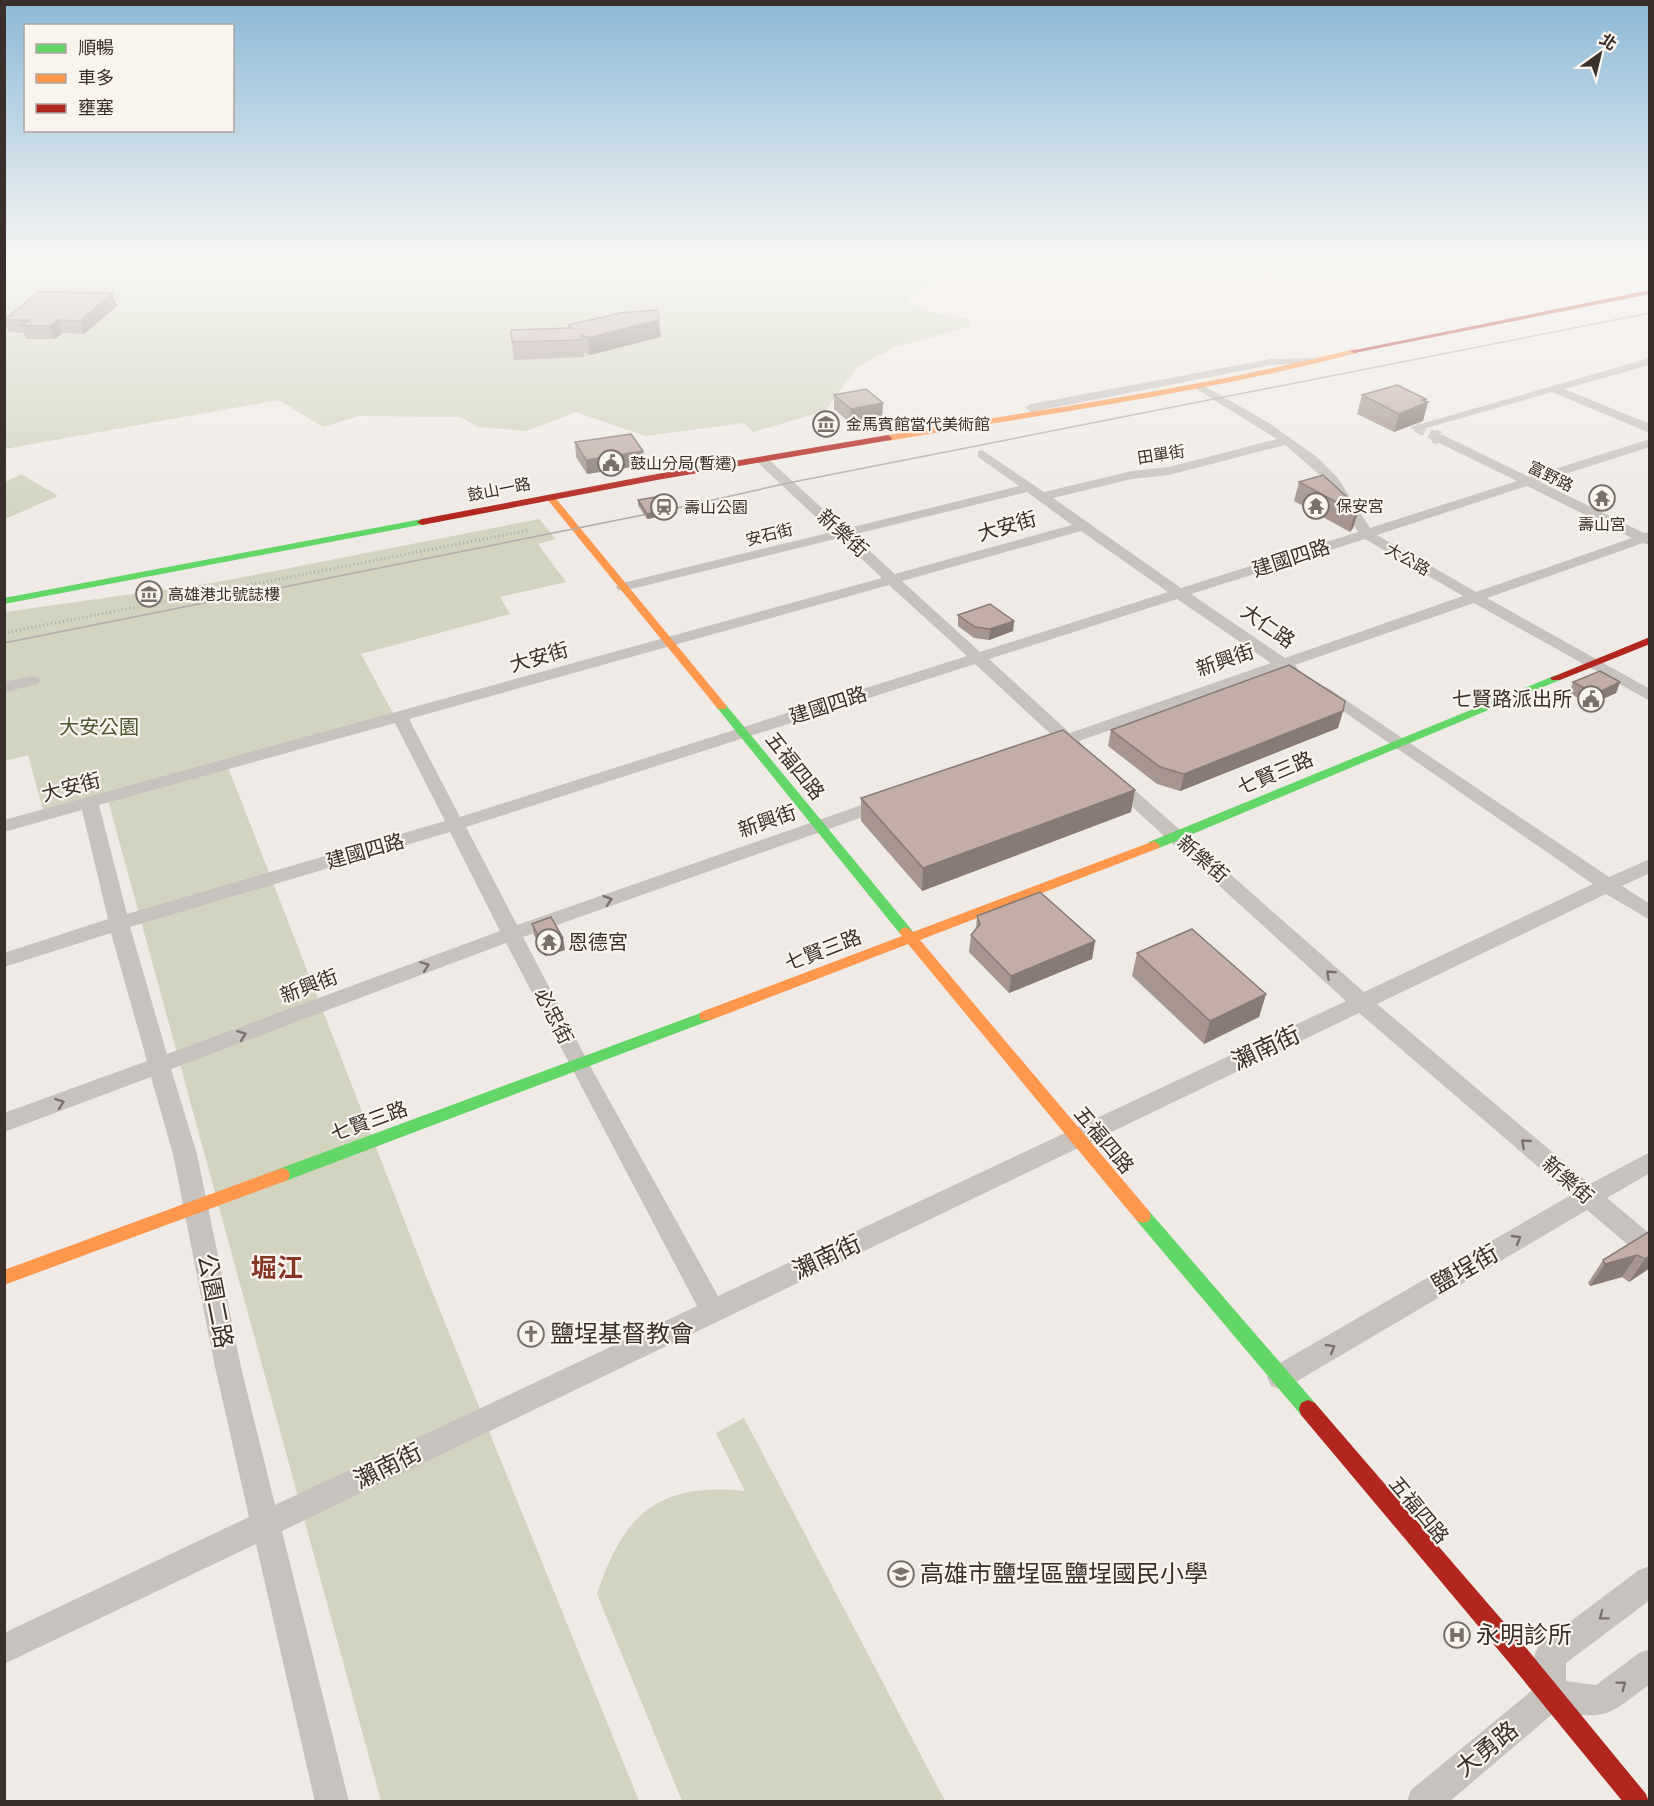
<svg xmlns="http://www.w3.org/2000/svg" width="1654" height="1806" viewBox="0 0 1654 1806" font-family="Helvetica,'Noto Sans TC',sans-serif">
<rect width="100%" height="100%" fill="#efeae5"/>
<g fill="#d2d4c0">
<path d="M5,260H975L967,268L947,272L907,300L927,311L970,320L969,327L895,347L857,367L825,411L753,432L744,423L645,436L576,412L526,431L478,427L460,417L359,416L323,427L279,400L5,449Z"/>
<path d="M21,474L58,496L5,519V482Z"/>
<path d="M539,519L556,539L538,544L566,582L500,597L510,614L361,654L394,715L226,762L428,1281L639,1801H381L106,793L43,810L28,755L5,761V612L218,582Z"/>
<path d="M744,1418L945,1801H682L597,1594C623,1514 659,1482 745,1491L716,1433Z"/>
</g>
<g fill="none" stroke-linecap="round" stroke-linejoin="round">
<path stroke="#cbc5c0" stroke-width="10" stroke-dasharray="10 5" stroke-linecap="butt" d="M1416,427L1437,437"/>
<path stroke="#cbc5c0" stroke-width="14" stroke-dasharray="14 7" stroke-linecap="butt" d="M1434,436L1439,438"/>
<g fill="#c8c2be" fill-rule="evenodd">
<path d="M1312,358L1316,359V363L1271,365L1031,412L1025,408L1031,404L1271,359Z"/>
<path d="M1650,358V365L1564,389L1650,424V433L1552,392L1416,431L1410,427Z"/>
<path d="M1199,383L1269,423L1317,457L1337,477L1370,528L1517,481L1435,441V435H1443L1529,477L1650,439V447L1540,482L1644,533L1650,532V545L1643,543L1487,598L1650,689V701L1474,603L1295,665L1298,669L1296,672L1290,674L1281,670L1079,741L1083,746L1074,751L1064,746L1048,751L1042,750L1039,746L1055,738L975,664L466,827L517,925L879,799L885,797L894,803L891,807L523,937L589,1064L718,1296L1346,1001L1108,785L1105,781L1108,777H1120L1364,992L1593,884L1314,691L1322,686L1328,688L1609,877L1650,859V873L1622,886L1650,904V920L1606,894L1377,1004L1590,1184L1650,1152V1173L1607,1198L1650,1234V1259L1641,1256L1587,1210L1289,1386L1280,1389L1271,1386L1267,1377L1271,1368L1571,1195L1359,1013L282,1531L349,1802H315L256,1544L4,1664V1633L249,1517L215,1367L173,1154L151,1077L4,1132V1113L147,1061L111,933L4,967V953L108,919L82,810L4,832V820L882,578L839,538L623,591L618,590L616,587L618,584L832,532L759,464V458H767L845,529L1019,486L978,457V451L982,450L1044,492L1132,471L1169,467L1277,439L1195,388V384ZM1285,445L1328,482L1358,532L1181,588L1053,498L1132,479L1169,475ZM1527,486L1632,538L1476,592L1377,535ZM1027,492L1072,525L895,574L852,535ZM1081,531L1168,592L980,652L902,581ZM1365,539L1463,596L1285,658L1191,594ZM889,585L967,656L460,817L409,719ZM1177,599L1271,663L1070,733L989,659ZM395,723L445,821L127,914L99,805ZM450,832L500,931L167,1054L130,927ZM506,943L697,1306L275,1505L241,1367L197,1154L171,1069Z"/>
<path d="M32,676L38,678L40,681L38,684L4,692V682Z"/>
<path d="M1650,1566V1600L1566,1663V1681L1596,1685L1639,1653L1650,1649V1684C1609,1714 1609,1721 1556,1711L1449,1802H1407L1411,1790L1535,1688L1534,1656L1539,1645L1639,1570Z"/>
</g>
<g fill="#63d668" fill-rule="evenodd">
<path d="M422,519L425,520V524L4,604V598Z"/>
<path d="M1556,675L1562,678L1560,680L1159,848H1149L1148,845L1149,842Z"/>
<path d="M722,704L726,705L911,929L913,932L911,935H901L718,709L716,707Z"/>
<path d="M706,1011L711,1012L713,1016L711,1020L288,1180L282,1182L276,1180L274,1175L276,1170Z"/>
<path d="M1143,1209L1149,1211L1315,1403L1317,1409L1315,1415L1308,1418L1301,1415L1137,1221L1135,1216L1137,1211Z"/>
</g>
<g fill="#ff974d" fill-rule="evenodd">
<path d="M1354,349L1358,351L1357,353C1203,393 1045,414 888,441L884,438L888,435C1044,409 1201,388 1354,349Z"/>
<path d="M547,495H553L726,705V709H718L547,499Z"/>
<path d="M1154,841L1160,845L1159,848L920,940L1149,1211L1151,1216L1149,1221L1143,1223L1137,1221L908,944L711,1020H701L699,1016L701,1012L902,936L899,932L901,929L906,927L913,932Z"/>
<path d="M282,1168L288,1170L290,1175L288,1180L4,1285V1270Z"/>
</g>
<g fill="#b3261e" fill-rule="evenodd">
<path d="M1650,290V294L1354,353L1350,351Z"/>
<path d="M888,435L892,438L891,440L657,480L422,525L417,522L422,519L657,474Z"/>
<path d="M1650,637V644L1560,680H1552L1550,678Z"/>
<path d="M1308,1400L1315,1403L1527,1649L1646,1794L1649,1802H1623L1511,1665L1301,1415L1299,1409L1301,1403Z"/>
</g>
<path stroke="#b0aba8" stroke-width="1.5" d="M4,643L668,510L788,483L1650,313"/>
<path stroke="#b0aba8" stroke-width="3" stroke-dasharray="1 3" stroke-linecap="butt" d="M4,633L530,530"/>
</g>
<g fill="#a79690">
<path d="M112,293L117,306L84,334L62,333L55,339H26L23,333L9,332L4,322V319Z"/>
<path d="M568,325L661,337L590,355L584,352V357L514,360L512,342L568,328Z"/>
<path d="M834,395L883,403L882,417L850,423L834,409Z"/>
<path d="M1362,395L1426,401L1423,421L1394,432L1357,414Z"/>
<path d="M575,442L645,465L587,474L576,457Z"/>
<path d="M1299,482L1359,508L1353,528L1350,532L1294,501Z"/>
<path d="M638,500L677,513L647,519L638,505Z"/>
<path d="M958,615L1014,621L1013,631L989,640L974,638L958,626Z"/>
<path d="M1573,682H1620L1616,693L1590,705L1569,693Z"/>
<path d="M1343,711L1338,728L1180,791L1157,784L1108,746L1111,730Z"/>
<path d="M861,798L1131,812L922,891L861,821Z"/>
<path d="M977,916L1095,941L1092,959L1009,993L969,952L971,935L976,929Z"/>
<path d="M532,924L565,950L545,956L534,935Z"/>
<path d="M1137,953L1266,994L1259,1017L1204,1044L1132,976Z"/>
<path d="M1650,1231V1268L1629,1282L1622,1277L1590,1286L1588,1283L1603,1260Z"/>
</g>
<g fill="#887a75">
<path d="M112,293L117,306L84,334L80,321Z"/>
<path d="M58,320L62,333L55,339L50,326Z"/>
<path d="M659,320L661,337L590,355L588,338Z"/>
<path d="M1426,399L1425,404L1428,402L1423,421L1394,432L1399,414L1422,400Z"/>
<path d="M883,403L882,417L850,423L851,409Z"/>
<path d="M643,451L645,465L587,474L586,460Z"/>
<path d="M677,508V513L647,519V514Z"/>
<path d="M1359,508L1353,528L1350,532L1355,512Z"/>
<path d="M1014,621L1013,631L989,640L990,629Z"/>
<path d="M1620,682L1616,693L1590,705L1595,694Z"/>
<path d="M1343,711L1338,728L1180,791L1184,774Z"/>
<path d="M1135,790L1131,812L922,891L923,868Z"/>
<path d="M563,938L565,950L545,956L543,945Z"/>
<path d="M1095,941L1092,959L1009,993L1011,976Z"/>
<path d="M1266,994L1259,1017L1204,1044L1210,1021Z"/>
<path d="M1637,1255L1622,1277L1590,1286L1605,1264Z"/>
<path d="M1650,1256V1268L1629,1282L1645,1259Z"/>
</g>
<g fill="#c2aea7" stroke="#887a75" stroke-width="1.5">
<path d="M39,292L112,293L80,321L58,320L50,326H21L29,320H4Z"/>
<path d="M658,310L659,320L588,338L582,335V340L512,342L511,330L572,328L568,325L620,313Z"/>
<path d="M1397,385L1426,399L1422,400L1428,402L1399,414L1362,395Z"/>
<path d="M866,389L883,403L851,409L834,395Z"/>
<path d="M631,434L643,451L586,460L575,442Z"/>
<path d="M1323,475L1359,508L1355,512L1299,482Z"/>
<path d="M667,495L677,508L647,514L638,500Z"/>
<path d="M990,604L1014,621L990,629L975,627L958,615Z"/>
<path d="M1289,665L1345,701L1343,711L1184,774L1160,767L1111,730Z"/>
<path d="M1600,671L1620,682L1595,694L1573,682Z"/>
<path d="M1063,730L1135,790L923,868L861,798Z"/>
<path d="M1040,892L1095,941L1011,976L971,935L980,924L977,916Z"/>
<path d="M551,917L563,938L543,945L532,924Z"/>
<path d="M1192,929L1266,994L1210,1021L1137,953Z"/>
<path d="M1650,1231V1256L1645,1259L1637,1255L1605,1264L1603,1260Z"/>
</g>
<defs><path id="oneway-chevron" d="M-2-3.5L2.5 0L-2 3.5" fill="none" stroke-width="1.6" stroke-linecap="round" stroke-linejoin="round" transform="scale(1.5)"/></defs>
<g stroke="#7a716d">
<use href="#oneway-chevron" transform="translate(608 900) rotate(-19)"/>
<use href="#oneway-chevron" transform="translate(425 966) rotate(-21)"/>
<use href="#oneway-chevron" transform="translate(1330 974) rotate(-137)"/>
<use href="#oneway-chevron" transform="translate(242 1035) rotate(-21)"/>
<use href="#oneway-chevron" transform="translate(60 1103) rotate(-20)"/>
<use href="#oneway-chevron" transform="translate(1525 1143) rotate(-139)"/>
<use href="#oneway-chevron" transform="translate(1517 1239) rotate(-30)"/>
<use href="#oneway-chevron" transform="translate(1331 1348) rotate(-30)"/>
<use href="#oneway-chevron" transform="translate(1603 1616) rotate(143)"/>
<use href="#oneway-chevron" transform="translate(1622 1685) rotate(-37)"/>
</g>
<linearGradient id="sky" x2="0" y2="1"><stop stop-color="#8cb9d7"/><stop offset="0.51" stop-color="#f8f6f3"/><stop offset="1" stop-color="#f8f6f3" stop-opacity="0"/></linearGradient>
<rect width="1654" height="513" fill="url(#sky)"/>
<defs>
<g id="museum-ring" transform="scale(1.35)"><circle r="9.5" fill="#faf4ee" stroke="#79706c" stroke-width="1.5"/><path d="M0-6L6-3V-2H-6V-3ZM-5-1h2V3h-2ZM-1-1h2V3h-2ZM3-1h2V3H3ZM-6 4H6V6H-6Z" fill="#79706c"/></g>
<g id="civic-ring" transform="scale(1.35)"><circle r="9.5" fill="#faf4ee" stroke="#79706c" stroke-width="1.5"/><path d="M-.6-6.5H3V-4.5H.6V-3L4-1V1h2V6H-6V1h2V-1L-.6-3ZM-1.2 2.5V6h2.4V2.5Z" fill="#79706c"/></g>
<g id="temple-ring" transform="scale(1.35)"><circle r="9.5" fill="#faf4ee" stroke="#79706c" stroke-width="1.5"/><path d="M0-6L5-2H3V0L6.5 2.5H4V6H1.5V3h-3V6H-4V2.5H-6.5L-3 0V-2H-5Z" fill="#79706c"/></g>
<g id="station-ring" transform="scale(1.35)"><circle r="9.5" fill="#faf4ee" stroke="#79706c" stroke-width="1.5"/><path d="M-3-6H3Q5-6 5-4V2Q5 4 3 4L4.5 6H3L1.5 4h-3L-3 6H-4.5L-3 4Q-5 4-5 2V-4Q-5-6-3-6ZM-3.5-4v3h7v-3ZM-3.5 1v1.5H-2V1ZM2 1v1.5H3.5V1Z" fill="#79706c"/></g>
<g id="church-ring" transform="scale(1.35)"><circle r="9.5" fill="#faf4ee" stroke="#79706c" stroke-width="1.5"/><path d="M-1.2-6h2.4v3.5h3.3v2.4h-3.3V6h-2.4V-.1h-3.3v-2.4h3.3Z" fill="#79706c"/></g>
<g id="school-ring" transform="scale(1.35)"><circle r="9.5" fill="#faf4ee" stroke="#79706c" stroke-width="1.5"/><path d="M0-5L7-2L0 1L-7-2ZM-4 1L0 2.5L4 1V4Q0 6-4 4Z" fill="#79706c"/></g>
<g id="hospital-ring" transform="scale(1.35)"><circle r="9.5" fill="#faf4ee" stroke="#79706c" stroke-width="1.5"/><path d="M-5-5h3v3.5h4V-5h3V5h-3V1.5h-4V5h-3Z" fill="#79706c"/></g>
</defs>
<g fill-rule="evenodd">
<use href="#museum-ring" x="826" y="424"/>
<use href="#civic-ring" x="611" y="463"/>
<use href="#temple-ring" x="1602" y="498"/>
<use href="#temple-ring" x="1316" y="506"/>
<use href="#station-ring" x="664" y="507"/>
<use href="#museum-ring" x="149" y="594"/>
<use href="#civic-ring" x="1591" y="699"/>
<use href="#temple-ring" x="549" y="942"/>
<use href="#church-ring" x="531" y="1334"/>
<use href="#school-ring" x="901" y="1574"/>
<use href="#hospital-ring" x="1457" y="1635"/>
</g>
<g text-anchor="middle" stroke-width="4.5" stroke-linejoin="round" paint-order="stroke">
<g font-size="16" fill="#3a2f2b" stroke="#faf4ee" text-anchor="start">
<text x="846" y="430">金馬賓館當代美術館</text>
<text x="630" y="469">鼓山分局(暫遷)</text>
<text x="1336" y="512">保安宮</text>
<text x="684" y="513">壽山公園</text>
<text x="1602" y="530" text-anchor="middle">壽山宮</text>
<text x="168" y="600">高雄港北號誌樓</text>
</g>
<g font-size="16" fill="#3a2f2b" stroke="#faf4ee">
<text transform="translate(1161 454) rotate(-9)" y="6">田單街</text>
<text transform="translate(1551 476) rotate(26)" y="6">富野路</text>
<text transform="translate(499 489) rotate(-11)" y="6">鼓山一路</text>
<text transform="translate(769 534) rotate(-14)" y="6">安石街</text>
<text transform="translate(1408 559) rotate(29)" y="6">大公路</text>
</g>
<g font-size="20" fill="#3a2f2b" stroke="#faf4ee">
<text transform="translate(1007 526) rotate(-16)" y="7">大安街</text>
<text transform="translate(843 533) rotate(42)" y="7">新樂街</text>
<text transform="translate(1291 558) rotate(-18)" y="7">建國四路</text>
<text transform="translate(1268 626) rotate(35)" y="7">大仁路</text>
<text transform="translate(539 657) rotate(-16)" y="7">大安街</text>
<text transform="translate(1225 660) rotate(-19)" y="7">新興街</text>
<text transform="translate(828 705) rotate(-18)" y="7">建國四路</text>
<text transform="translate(795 766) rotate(51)" y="7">五福四路</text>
<text transform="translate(1275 773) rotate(-23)" y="7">七賢三路</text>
<text transform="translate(71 787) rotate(-15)" y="7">大安街</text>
<text transform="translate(767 821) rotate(-19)" y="7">新興街</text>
<text transform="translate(365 851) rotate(-16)" y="7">建國四路</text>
<text transform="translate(1203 859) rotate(41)" y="7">新樂街</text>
<text transform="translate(823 950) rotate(-21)" y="7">七賢三路</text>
<text transform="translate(309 986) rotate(-21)" y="7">新興街</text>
<text transform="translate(554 1016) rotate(63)" y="7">必忠街</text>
<text transform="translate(369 1121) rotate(-20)" y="7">七賢三路</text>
<text transform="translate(1104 1140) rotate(50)" y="7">五福四路</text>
<text transform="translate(1568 1180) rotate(41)" y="7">新樂街</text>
<text transform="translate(1419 1510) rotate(50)" y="7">五福四路</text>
</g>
<g font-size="20" fill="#3a2f2b" stroke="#faf4ee" text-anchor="end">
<text x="1572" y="706">七賢路派出所</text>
<text x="568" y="949" text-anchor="start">恩德宮</text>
</g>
<g font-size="20" fill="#4c5730" stroke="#faf4ee">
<text x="99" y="734">大安公園</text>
</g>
<g font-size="24" fill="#3a2f2b" stroke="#faf4ee">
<text transform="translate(1266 1048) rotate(-25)" y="8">瀨南街</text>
<text transform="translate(827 1257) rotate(-25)" y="8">瀨南街</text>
<text transform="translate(1465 1269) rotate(-30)" y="8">鹽埕街</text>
<text transform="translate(215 1301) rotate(79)" y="8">公園二路</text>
<text transform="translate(388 1466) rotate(-26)" y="8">瀨南街</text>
<text transform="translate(1487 1749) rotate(-39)" y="8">大勇路</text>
</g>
<g font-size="24" fill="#3a2f2b" stroke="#faf4ee" text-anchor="start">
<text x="550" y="1342">鹽埕基督教會</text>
<text x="920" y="1582">高雄市鹽埕區鹽埕國民小學</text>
<text x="1476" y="1643">永明診所</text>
</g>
<g font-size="26" font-weight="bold" fill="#863627" stroke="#faf4ee">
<text x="277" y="1277">堀江</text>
</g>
</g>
<rect width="1654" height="1806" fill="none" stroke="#3a2f2b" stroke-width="12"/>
<rect x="24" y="24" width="210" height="108" fill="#faf4ee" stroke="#ada5a0" stroke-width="1.5"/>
<rect x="36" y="44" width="30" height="9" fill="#63d668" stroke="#ada5a0" stroke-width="1.5"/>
<text x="78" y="54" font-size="18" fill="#3a2f2b">順暢</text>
<rect x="36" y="74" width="30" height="9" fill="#ff974d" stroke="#ada5a0" stroke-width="1.5"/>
<text x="78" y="84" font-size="18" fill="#3a2f2b">車多</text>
<rect x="36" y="104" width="30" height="9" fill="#b3261e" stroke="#ada5a0" stroke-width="1.5"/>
<text x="78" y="114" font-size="18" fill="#3a2f2b">壅塞</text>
<g transform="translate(1600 54) rotate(34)" stroke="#faf4ee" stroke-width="4.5" paint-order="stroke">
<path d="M0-4.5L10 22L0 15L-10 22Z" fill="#3a2f2b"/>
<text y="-9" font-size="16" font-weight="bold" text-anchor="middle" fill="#3a2f2b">北</text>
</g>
</svg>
